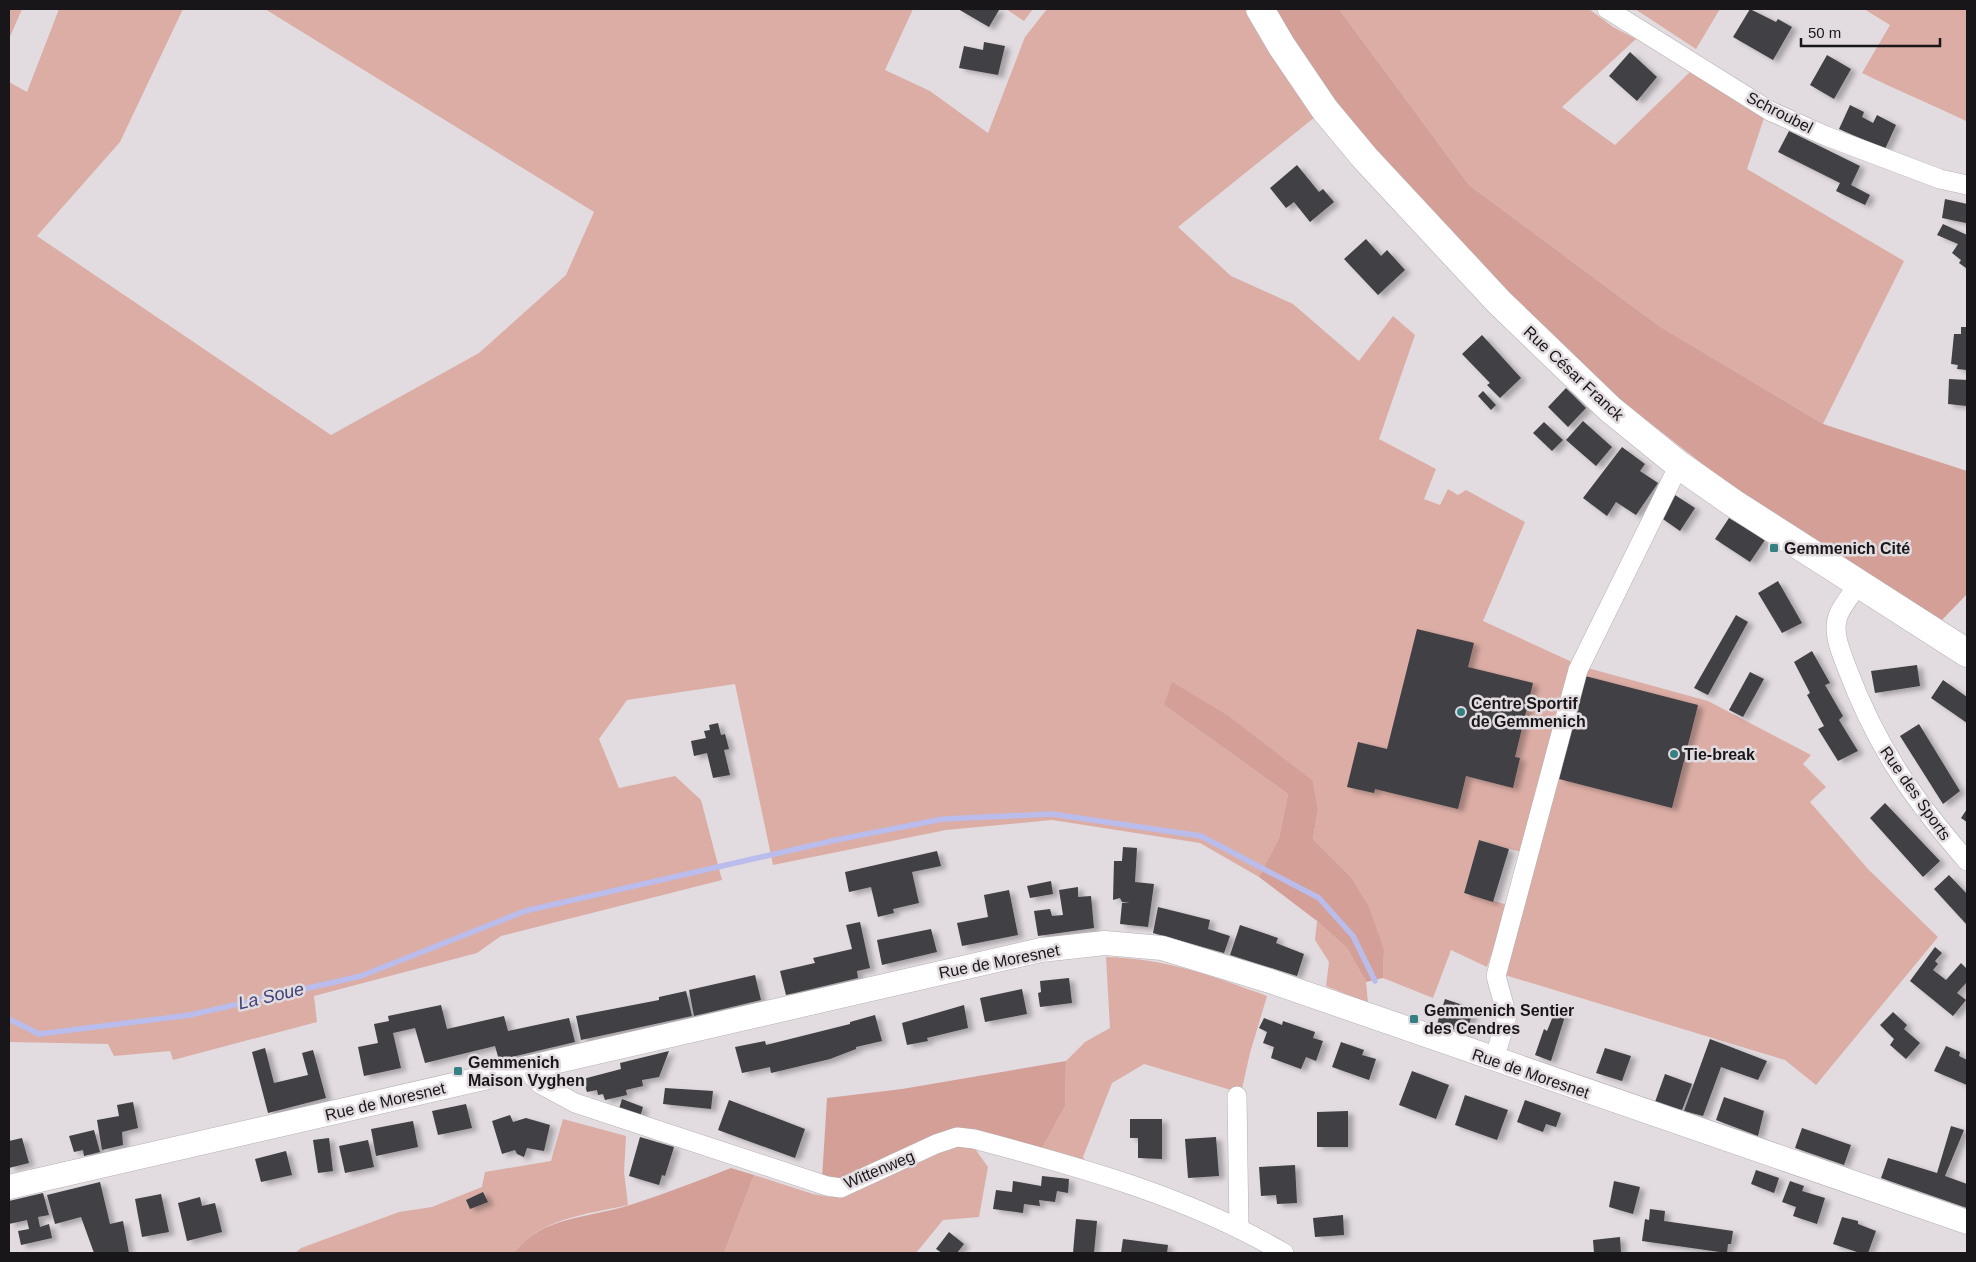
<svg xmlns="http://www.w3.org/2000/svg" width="1976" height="1262" viewBox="0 0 1976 1262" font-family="Helvetica,sans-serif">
<defs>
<filter id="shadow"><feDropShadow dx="5.5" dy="3" stdDeviation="2.5" flood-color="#0004"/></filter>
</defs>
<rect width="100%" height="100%" fill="#e2dce0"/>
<g fill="#dbada5">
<path d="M9,9H22L9,39Z"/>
<path d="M59,9H183L120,142L37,236L331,435L479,353L566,275L594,212L265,9H913L885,70L930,91L988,133L1025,37L1047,9H1248L1315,117L1178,227L1231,276L1293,304L1359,361L1393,316L1415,335L1379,439L1436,469L1424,499L1440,505L1448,489L1458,495L1466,490L1525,522L1483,621L1572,662L1524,853L1479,840L1464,893L1508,905L1487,967L1451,950L1433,998L1383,978L1384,950L1350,876L1313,839L1318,809L1313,781L1293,768L1164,705L1288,794L1279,838L1259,877L1200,843L1052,820L946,830L773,865L735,684L627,700L599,739L619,788L675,776L701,800L722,880L501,936L477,953L314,996L317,1022L173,1060L170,1051L114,1056L108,1044L9,1042V82L27,92Z"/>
<path d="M1006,9H1033L1024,21Z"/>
<path d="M1339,9H1589L1613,27L1636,39L1562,107L1615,145L1692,70L1764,118L1747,169L1904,261L1823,424L1659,326L1469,185Z"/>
<path d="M1635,9H1720L1696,49Z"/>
<path d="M1864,9H1967L1966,121C1931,104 1896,90 1862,73L1890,25Z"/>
<path d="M1584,667L1708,701L1811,755L1803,764L1826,787L1810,802L1868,869L1938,937L1816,1085L1785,1060L1505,975Z"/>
<path d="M1317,921L1347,948L1366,982L1368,1003L1326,986L1329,962L1315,940Z"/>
<path d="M1106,957C1169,959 1209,975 1267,996L1250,1053L1241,1093L1144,1064L1112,1083L1083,1157L1086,1163L1040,1152L1065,1106L1066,1061L1085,1042L1110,1028Z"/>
<path d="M563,1119L626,1136L624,1172L628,1205C589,1214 539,1218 514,1253H295L301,1248L399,1212L432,1207L482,1187L485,1172L551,1161Z"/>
<path d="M955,1146H973L988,1167L979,1217L943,1220L916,1253H724L754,1175L813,1194L831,1197L851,1191L937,1151Z"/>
</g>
<g fill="#d49f96">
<path d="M1270,9H1339L1469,185L1659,326L1823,424L1967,471V594L1942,620L1837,560L1737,491L1617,397L1527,315L1360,139Z"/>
<path d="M1172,682L1227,715L1313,781L1318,809L1313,839L1350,876L1369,907L1384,950L1383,978L1366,982L1347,948L1317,921L1259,877L1279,838L1288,794L1164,705Z"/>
<path d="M1066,1061L1065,1106L1040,1152L986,1137L850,1181L822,1179L827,1098L902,1089Z"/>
<path d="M731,1168L754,1175L724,1253H514C541,1216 590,1218 630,1205C664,1194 698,1181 731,1168Z"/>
</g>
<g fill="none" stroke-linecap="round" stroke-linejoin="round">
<path stroke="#babdeb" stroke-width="5.5" d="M9,1019L39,1034L190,1015L361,976L525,911L836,840L943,819L1052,814L1201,836L1319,898L1353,936L1375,981"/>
</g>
<g fill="#413f44" filter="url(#shadow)">
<path d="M958,9H996L999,10L989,27Z"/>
<path d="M1750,9L1776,22L1778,19L1792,27L1773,60L1733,37Z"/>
<path d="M984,42L1005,46L998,75L959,68L964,46L983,50Z"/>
<path d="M1630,52L1657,77L1637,101L1609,76Z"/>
<path d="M1827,55L1851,69L1834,99L1810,85Z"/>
<path d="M1850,105L1864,112L1862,117L1873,123L1877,115L1896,125L1885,149L1839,129Z"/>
<path d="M1789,131L1860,166L1851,185L1870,195L1865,205L1836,191L1840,183L1778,152Z"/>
<path d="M1297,165L1319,192L1323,189L1334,202L1310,222L1294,202L1286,208L1270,188Z"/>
<path d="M1945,199L1967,204L1966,223L1942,218Z"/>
<path d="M1943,224L1967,235L1966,268L1959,263L1961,260L1952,253L1958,244L1937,235Z"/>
<path d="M1366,239L1381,256L1387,250L1405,270L1378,295L1344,259Z"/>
<path d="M1961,327H1967V370L1957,369L1958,365L1951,364L1954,334H1961Z"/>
<path d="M1482,335L1521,378L1500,398L1487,385L1490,383L1462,354Z"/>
<path d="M1949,379L1967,380V406L1948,404Z"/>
<path d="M1566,388L1586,408L1568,427L1548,407Z"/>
<path d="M1483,391L1496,405L1491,410L1478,396Z"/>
<path d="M1583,421L1612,447L1596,466L1566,440Z"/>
<path d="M1544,422L1563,440L1552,451L1533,433Z"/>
<path d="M1622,447L1645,464L1640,471L1658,483L1636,515L1616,502L1607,516L1583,498Z"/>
<path d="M1675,495L1695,508L1680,531L1660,517Z"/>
<path d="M1729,518L1765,540L1750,562L1715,539Z"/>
<path d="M1778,581L1802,623L1782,633L1758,593Z"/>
<path d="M1736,615L1748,622L1708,695L1694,688Z"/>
<path d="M1417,629L1474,643L1468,667L1533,683L1515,757L1520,758L1513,788L1466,776L1458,809L1375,789L1374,793L1347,787L1358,742L1387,749Z"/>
<path d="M1812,651L1830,683L1825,685L1843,716L1839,720L1858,751L1838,761L1818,729L1824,726L1807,695L1810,693L1794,662Z"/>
<path d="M1917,665L1920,686L1875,693L1871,671Z"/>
<path d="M1750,672L1764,679L1743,717L1729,710Z"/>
<path d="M1585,676L1698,705L1672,808L1559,779Z"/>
<path d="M1943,680L1967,697V723L1931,698Z"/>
<path d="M718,723L721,735L725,734L729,749L724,750L730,775L713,778L707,753L694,756L691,741L706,738L704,731L710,730L709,725Z"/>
<path d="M1919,724L1960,791L1943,804L1900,736Z"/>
<path d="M1885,803L1940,861L1923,877L1870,818Z"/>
<path d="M1967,809V822L1961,818Z"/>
<path d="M1479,840L1509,849L1493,902L1464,893Z"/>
<path d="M1123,847L1137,848L1135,882L1154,884L1148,927L1120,924L1122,903H1130L1122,902L1120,898L1113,900L1114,861H1122Z"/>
<path d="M937,851L941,866L912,872L919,903L893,909L894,913L878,917L871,887L849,892L845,872Z"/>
<path d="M1949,875L1967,894V925L1934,889Z"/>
<path d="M1051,881L1053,894L1030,898L1027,886Z"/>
<path d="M1078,887V897L1091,896L1094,928L1038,936L1034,911L1050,909L1052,916L1063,915L1059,890Z"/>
<path d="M1009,890L1018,935L962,946L957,923L988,917L984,895Z"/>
<path d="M1158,907L1210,920L1208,929L1230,936L1224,953L1153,933Z"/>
<path d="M860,922L870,968L857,971L858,978L786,995L780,971L815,963L813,958L852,949L846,925Z"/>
<path d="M1240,925L1278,938L1276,943L1304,954L1297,976L1230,955Z"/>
<path d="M931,929L937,952L882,965L877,940Z"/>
<path d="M1935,947L1942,953L1935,961L1938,964L1933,970L1946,980L1961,963L1966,968L1967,966V984L1966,983L1957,993L1966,1000L1953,1016L1910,981Z"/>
<path d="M755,975L761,1000L694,1016L689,990Z"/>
<path d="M1069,978L1072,1003L1040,1007L1038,993L1041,992L1040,981Z"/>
<path d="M1022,989L1027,1014L985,1022L980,998Z"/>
<path d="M686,991L692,1016L581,1040L576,1016L659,1000V997Z"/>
<path d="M1445,999L1474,1009L1466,1033L1437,1024Z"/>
<path d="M441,1005L447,1029L504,1016L508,1031L569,1018L575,1042L499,1060L495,1046L425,1063L415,1028L393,1033L401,1068L364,1076L358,1047L378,1043L374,1024L389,1021L388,1016Z"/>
<path d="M964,1005L968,1028L927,1038L928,1041L907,1045L902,1023Z"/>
<path d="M1555,1011L1566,1013L1551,1061L1535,1055L1544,1029L1547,1031Z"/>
<path d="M1893,1012L1907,1025L1904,1029L1920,1043L1906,1059L1890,1045L1894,1039L1880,1025Z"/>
<path d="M875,1015L882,1041L856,1047V1049L830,1059L771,1073L770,1067L742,1073L735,1047L765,1041L766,1045L850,1024V1022Z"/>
<path d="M1264,1018L1282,1025L1283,1021L1315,1032L1313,1038L1323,1041L1316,1061L1306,1057L1301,1069L1271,1058L1274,1047L1263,1043L1267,1032L1259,1028Z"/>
<path d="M1710,1039L1767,1061L1758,1080L1721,1067L1703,1116L1684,1111Z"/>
<path d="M1341,1042L1364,1050L1362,1055L1376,1059L1369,1080L1332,1067Z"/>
<path d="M1946,1046L1960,1052L1959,1056L1967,1060V1085L1934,1071Z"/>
<path d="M265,1048L274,1083L308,1075L302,1053L313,1050L326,1098L268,1113L252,1052Z"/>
<path d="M1605,1048L1631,1056L1622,1081L1596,1073Z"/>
<path d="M669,1051L659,1077L642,1080L643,1086L626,1090L627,1095L605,1100L603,1094L598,1095L597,1090L587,1092L583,1079L621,1069L620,1063Z"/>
<path d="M1412,1071L1449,1085L1436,1119L1399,1105Z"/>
<path d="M1665,1074L1692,1084L1682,1110L1655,1102Z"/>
<path d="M665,1088L713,1091L711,1109L663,1104Z"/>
<path d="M1465,1095L1508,1110L1497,1140L1455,1125Z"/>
<path d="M1724,1097L1764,1111L1758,1136L1716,1120Z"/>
<path d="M622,1099L643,1107L640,1117L619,1109Z"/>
<path d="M729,1100L805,1129L795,1158L718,1130Z"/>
<path d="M1525,1100L1561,1113L1556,1127L1546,1124L1543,1132L1517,1122Z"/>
<path d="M133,1102L138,1128L122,1132L123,1145L102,1150L97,1120L119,1116L117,1105Z"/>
<path d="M466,1104L472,1128L438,1135L432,1111Z"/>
<path d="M1348,1111V1147H1317V1112Z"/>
<path d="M510,1115L513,1122L526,1118L550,1125L544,1151L527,1148L524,1157L517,1154L515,1150L502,1154L492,1121Z"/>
<path d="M1130,1119H1162V1159L1138,1158V1138H1130Z"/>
<path d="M413,1121L418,1147L376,1156L371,1129Z"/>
<path d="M1951,1126L1964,1130L1945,1176L1967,1184V1208L1881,1178L1888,1158L1937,1173Z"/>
<path d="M1802,1128L1851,1145L1844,1165L1795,1148Z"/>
<path d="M94,1130L100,1152L84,1156L83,1150L74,1152L69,1136Z"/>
<path d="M640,1137L674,1147L665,1176L662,1175L659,1185L629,1176Z"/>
<path d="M1216,1137L1219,1176L1188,1178L1185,1139Z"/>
<path d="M22,1138L29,1163L9,1168V1141Z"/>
<path d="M329,1138L333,1171L318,1173L313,1140Z"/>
<path d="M368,1140L374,1167L345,1173L339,1146Z"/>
<path d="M286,1151L292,1175L261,1182L255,1159Z"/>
<path d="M1295,1165L1297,1203L1277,1204L1276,1195L1261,1196L1259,1167Z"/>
<path d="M1756,1170L1779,1178L1774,1193L1751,1184Z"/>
<path d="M1042,1176L1069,1179L1068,1193L1057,1191L1055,1202L1039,1200L1040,1206L1024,1204L1023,1213L993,1209L996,1190L1012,1192L1013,1181L1041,1186Z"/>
<path d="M1614,1181L1640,1187L1633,1214L1609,1207Z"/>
<path d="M1790,1181L1804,1186L1802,1191L1825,1198L1817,1224L1793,1216L1796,1207L1782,1202Z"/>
<path d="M100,1182L110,1224L123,1221L129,1253H94L81,1217L55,1224L47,1195Z"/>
<path d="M483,1192L488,1202L470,1209L466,1200Z"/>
<path d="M43,1193L49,1215L38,1217L40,1227L49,1224L52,1238L21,1245L18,1231L29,1229L27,1220L9,1224V1201Z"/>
<path d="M161,1194L169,1232L142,1237L135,1199Z"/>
<path d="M200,1197L202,1206L215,1203L222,1232L187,1241L178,1203Z"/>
<path d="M1650,1209L1665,1211L1664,1221L1733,1231L1731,1244H1728L1727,1253L1642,1241L1645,1219L1649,1220Z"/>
<path d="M1343,1215L1344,1235L1315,1237L1313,1218Z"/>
<path d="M1842,1217L1858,1221V1224L1876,1231L1868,1253H1860L1833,1244Z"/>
<path d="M1076,1219L1097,1221L1094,1253H1073Z"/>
<path d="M949,1232L964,1244L957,1253H942L936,1249Z"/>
<path d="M1620,1237L1621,1253H1594L1593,1240Z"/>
<path d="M1123,1239L1168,1245L1167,1253H1121Z"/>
</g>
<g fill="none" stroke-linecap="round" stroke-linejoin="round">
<g stroke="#b5afb3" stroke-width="20">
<g id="minor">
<path d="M1607,9L1770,111L1826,136L1940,179L1967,185"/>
<path d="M1859,584C1852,594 1842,605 1838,616C1832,633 1841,652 1847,668C1876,746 1913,799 1967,861"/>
<path d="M1494,1060L1507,1016L1496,976L1578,670L1679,465"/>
<path d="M526,1069L540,1084L575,1103L827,1186L841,1188L936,1144L957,1137L974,1139C1080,1167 1189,1197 1284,1253"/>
<path d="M1237,1096L1239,1229"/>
</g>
</g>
<g stroke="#b5afb3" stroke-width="25">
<path id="tertiary" d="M9,1187L1041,950L1105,943L1162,948L1270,981L1967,1222"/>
</g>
<g stroke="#b5afb3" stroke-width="29">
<path id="secondary" d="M1260,9L1281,45L1325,110L1365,158L1499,302L1610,409L1679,465L1733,503L1967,653"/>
</g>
<use href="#minor" stroke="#fff" stroke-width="19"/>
<use href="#tertiary" stroke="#fff" stroke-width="24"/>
<use href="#secondary" stroke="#fff" stroke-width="28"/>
</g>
<g fill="#367f83" stroke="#e2dce0" stroke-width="2">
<rect x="1769" y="543" width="10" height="10" rx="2.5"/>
<circle cx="1461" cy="712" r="5"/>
<circle cx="1674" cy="754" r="5"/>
<rect x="1409" y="1014" width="10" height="10" rx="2.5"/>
<rect x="453" y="1066" width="10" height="10" rx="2.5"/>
</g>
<g text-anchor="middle" stroke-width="5" stroke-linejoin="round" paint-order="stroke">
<g font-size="16" fill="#181618" stroke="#e2dce0">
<text transform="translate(1780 112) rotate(27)" y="6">Schroubel</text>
<text transform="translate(1574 373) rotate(43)" y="6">Rue César Franck</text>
<text transform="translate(1916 793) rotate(55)" y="6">Rue des Sports</text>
<text transform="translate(999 961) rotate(-11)" y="6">Rue de Moresnet</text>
<text transform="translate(1531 1073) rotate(19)" y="6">Rue de Moresnet</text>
<text transform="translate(385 1101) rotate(-13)" y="6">Rue de Moresnet</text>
<text transform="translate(879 1169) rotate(-23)" y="6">Wittenweg</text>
</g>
<g font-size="16" font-weight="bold" fill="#181618" stroke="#e2dce0" text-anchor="start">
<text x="1784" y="554">Gemmenich Cité</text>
<text x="1471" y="709">Centre Sportif<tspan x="1471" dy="18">de Gemmenich</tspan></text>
<text x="1684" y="760">Tie-break</text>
<text x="1424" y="1016">Gemmenich Sentier<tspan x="1424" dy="18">des Cendres</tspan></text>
<text x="468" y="1068">Gemmenich<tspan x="468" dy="18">Maison Vyghen</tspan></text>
</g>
<g font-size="18" font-style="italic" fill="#41417a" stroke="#e2dce0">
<text transform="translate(271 996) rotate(-13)" y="6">La Soue</text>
</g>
</g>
<rect width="1976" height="1262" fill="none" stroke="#181618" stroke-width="20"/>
<path d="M1801 38v8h139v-8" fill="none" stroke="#181618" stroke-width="2.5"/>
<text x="1808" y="38" font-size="15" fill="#181618" stroke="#e2dce0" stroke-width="4" paint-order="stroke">50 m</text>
</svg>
